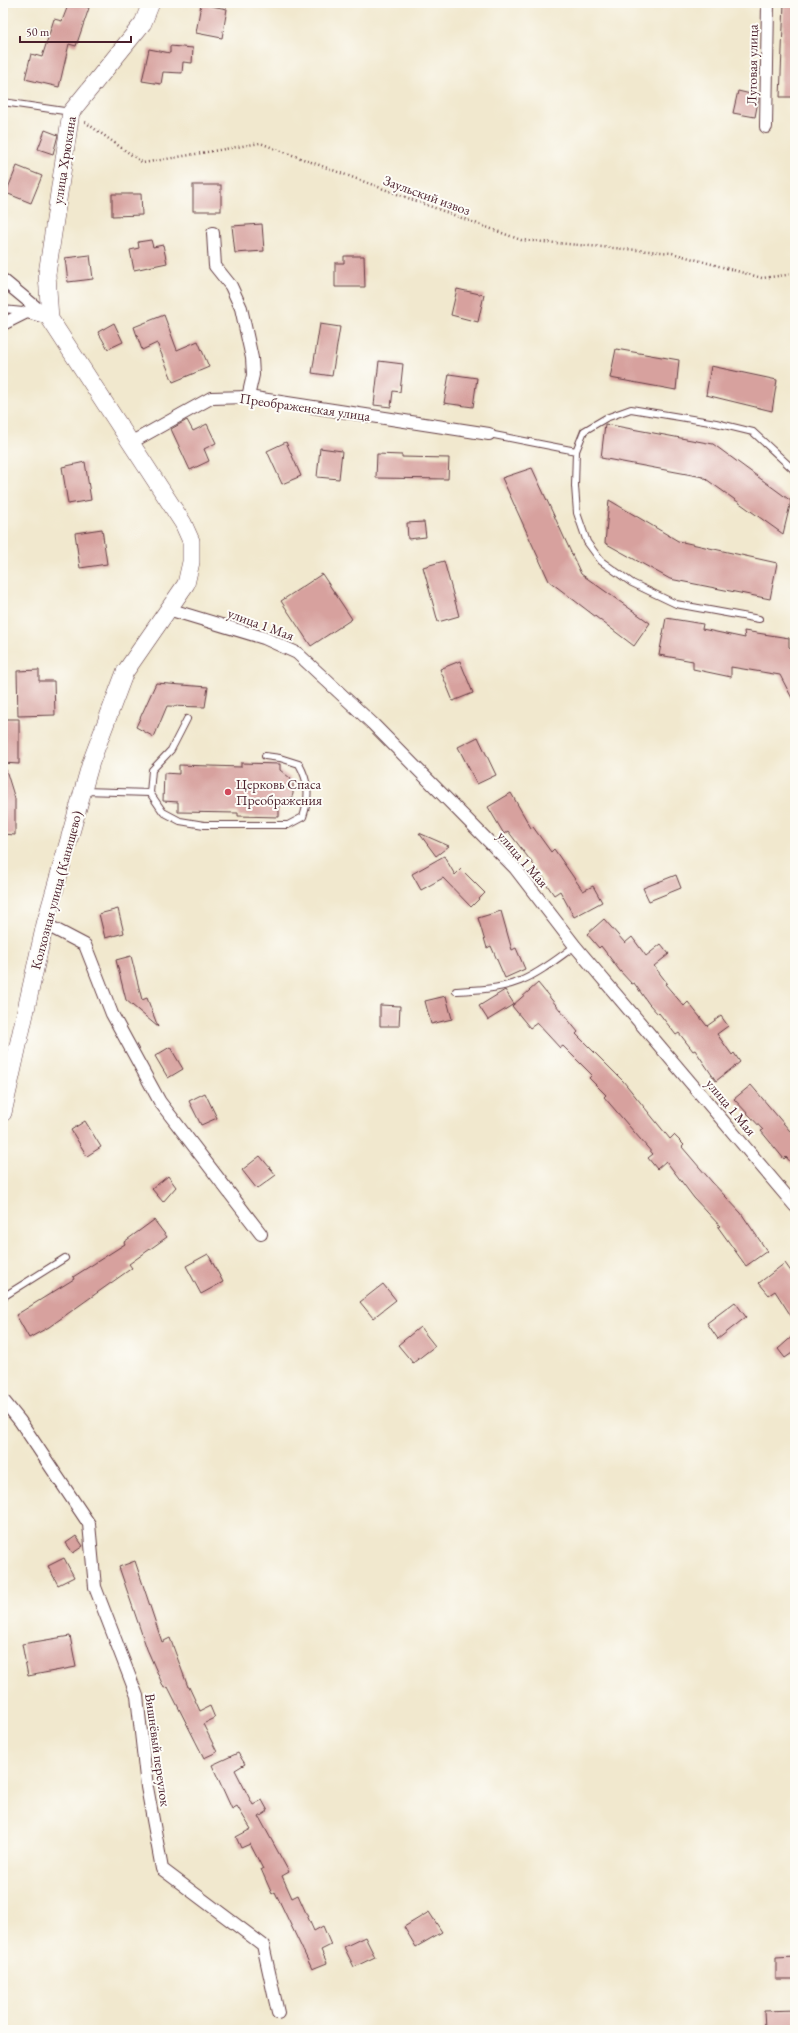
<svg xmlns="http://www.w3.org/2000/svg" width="798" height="2033" viewBox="0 0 798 2033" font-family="'EB Garamond',serif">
<rect width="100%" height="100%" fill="#fdfcf7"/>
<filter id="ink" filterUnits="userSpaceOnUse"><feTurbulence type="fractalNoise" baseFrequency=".025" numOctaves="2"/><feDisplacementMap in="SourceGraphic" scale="8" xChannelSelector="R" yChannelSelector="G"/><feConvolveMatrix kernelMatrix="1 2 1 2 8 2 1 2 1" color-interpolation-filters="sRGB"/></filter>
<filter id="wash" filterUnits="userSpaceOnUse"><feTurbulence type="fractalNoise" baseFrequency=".012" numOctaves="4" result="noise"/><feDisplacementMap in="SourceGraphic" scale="16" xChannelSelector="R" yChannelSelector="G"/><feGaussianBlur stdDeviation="0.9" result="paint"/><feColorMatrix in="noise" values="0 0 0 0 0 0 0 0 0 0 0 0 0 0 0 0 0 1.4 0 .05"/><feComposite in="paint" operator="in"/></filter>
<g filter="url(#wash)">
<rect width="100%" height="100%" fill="#f1e8ce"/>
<g id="blocks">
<g fill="#d7a19e">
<path d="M69,3H77L89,8L76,46L69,44L59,87L25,79L31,54L42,57L54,19L62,21Z"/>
<path d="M784,3H795V97H780Z"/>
<path d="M201,4L227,9L222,38L196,33Z"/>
<path d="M170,46L193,48L192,63L183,62L182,73L163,72L161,84L142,81L149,49L170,53Z"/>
<path d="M738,91L759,96L755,117L733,113Z"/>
<path d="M45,130L58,135L53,154L38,149Z"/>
<path d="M17,166L42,176L31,203L6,193Z"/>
<rect x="193" y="185" width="28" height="26"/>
<path d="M112,194H141L142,215L112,216Z"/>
<path d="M262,224L264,251L235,253L232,226Z"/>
<path d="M151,240L153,247L163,245L167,263L134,270L130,250L139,248L138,242Z"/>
<path d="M90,255L93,279L68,282L65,258Z"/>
<path d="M344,256H364L365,287H335V263H344Z"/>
<path d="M457,289L484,295L478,322L451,315Z"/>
<path d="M164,315L177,350L198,341L209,367L173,382L157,343L142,350L134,327Z"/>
<path d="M114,323L123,342L108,349L98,332Z"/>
<path d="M320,324L340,327L332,376L312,373Z"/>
<path d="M616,349L679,360L676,390L610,378Z"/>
<path d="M379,361L403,364L400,392L393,391L391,407L374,405Z"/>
<path d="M711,366L777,380L772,411L706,395Z"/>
<path d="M449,374L477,378L473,407L444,403Z"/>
<path d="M187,420L193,431L207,424L216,443L204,449L209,461L190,470L171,429Z"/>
<path d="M605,424L713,444L791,501L783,534L703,477L601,458Z"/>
<path d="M286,442L301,476L282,484L267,451Z"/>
<path d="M320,448L342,451L339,479L317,477Z"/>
<path d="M377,454L402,455V457L449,458L448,479L376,478Z"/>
<path d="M85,462L91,500L68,504L62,467Z"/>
<path d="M532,468L581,574L650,623L634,646L549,581L502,478Z"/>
<path d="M609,500L678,541L777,563L770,599L670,579L605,543Z"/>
<path d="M424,522L426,537L408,539L407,523Z"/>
<path d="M102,529L107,564L80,568L75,533Z"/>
<path d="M444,561L459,616L438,622L423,567Z"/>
<path d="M322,574L352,619L311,646L281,601Z"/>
<path d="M666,618L703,624L702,629L745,638L744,631L789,638V647L795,651V704L780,675L731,667V677L693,669V661L659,655Z"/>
<path d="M460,661L473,693L453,701L440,669Z"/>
<path d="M39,670V681H54L55,715L18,716L17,671Z"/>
<path d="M156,683L208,687L205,707L167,706L154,737L136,727Z"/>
<path d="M3,719H19V764L3,763Z"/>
<path d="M478,737L496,775L477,784L458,747Z"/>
<path d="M241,763L280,764V770L290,778L293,783V794L290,801L279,806V817L238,816V813L178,812V802L163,801L164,773L179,774V765L241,767Z"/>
<path d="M6,770L15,799V835L3,834V771Z"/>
<path d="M511,793L531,828L533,827L551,852L554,849L583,891L593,886L602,902L574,917L560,891L554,895L545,882L546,881L508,831L504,834L488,807Z"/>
<path d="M419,833L449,846L436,856Z"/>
<path d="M444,856L455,875L461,869L485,893L471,907L443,878L421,890L412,874Z"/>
<path d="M676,875L681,888L649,901L643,888Z"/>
<path d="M118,909L124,933L105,938L99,914Z"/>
<path d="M501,911L512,950L516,948L525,969L505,978L491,946L487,948L478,918Z"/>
<path d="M604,919L625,943L632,937L646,956L661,944L669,954L654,966L667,983L665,984L684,1006L688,1002L707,1026L721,1016L728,1026L717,1034L732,1055L734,1053L740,1062L716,1081L695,1050L693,1051L679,1033L676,1035L659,1013L658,1014L649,1004L634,983L632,984L620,971L601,946L599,948L587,934Z"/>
<path d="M131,956L142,1000L147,998L158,1027L126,1000L116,960Z"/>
<path d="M538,983L578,1032L576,1034L623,1081L670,1139L674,1135L684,1145L682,1147L712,1182L741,1213L767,1251L746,1266L718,1227L720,1226L694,1198L666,1161L657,1169L648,1158L653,1154L604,1097L606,1095L589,1078L592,1075L563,1046L560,1048L537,1023L530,1028L512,1006Z"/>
<path d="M505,990L514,1004L488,1020L479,1006Z"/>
<path d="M446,996L452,1019L431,1024L425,1001Z"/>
<path d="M380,1005L400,1006L399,1026H380Z"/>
<path d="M170,1047L183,1069L168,1078L155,1056Z"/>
<path d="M751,1085L795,1137V1167L786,1157L784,1159L761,1131L763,1130L734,1099Z"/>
<path d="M205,1093L217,1118L201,1125L189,1101Z"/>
<path d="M85,1121L101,1147L87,1156L71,1130Z"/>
<path d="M260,1156L276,1175L257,1189L242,1170Z"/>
<path d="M168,1176L176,1187L163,1202L152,1189Z"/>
<path d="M154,1220L167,1237L129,1264L132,1268L49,1327L29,1338L16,1315L74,1279L73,1277L125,1244L124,1242Z"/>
<path d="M208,1254L223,1282L201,1294L186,1266Z"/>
<path d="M785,1263L795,1277V1322L775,1291L769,1295L759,1283Z"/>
<path d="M383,1284L396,1300L373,1318L360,1302Z"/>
<path d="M735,1302L746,1317L718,1339L707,1323Z"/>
<path d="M420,1327L435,1346L413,1363L398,1345Z"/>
<path d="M795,1334V1351L785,1358L778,1349Z"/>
<path d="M76,1536L83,1546L73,1553L66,1543Z"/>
<path d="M64,1558L74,1577L58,1585L48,1566Z"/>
<path d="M135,1561L162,1642L170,1638L188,1687H189L200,1711L210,1706L215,1718L203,1724L217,1752L204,1758L168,1687L164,1688L147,1649L119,1567Z"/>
<path d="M70,1636L76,1667L28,1676L22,1644Z"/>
<path d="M238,1753L245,1764L235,1770L253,1805L262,1800L268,1811L259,1817L289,1872L282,1876L292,1898L298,1895L314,1931L323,1926L331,1945L321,1950L327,1963L312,1969L275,1892L272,1894L261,1869H263L250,1844L241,1848L236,1837L251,1829L237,1806L232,1809L212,1765Z"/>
<path d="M429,1912L442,1932L416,1947L404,1927Z"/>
<path d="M365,1937L375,1957L354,1967L344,1947Z"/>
<path d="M795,1957V1979H776V1958Z"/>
<path d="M795,2010V2026L765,2028L764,2011Z"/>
</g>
</g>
</g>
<g filter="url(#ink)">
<use href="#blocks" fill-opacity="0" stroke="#633d43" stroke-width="1"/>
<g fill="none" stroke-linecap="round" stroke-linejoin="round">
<g stroke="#633d43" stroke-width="8">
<g id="lane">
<path d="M3,102L71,112"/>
<path d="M3,309L23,311"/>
<path d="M489,434L576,451L575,486L577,513L587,542L601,561L632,583L676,604L759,619"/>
<path d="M576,451L584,431L606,418L631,409L716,423L753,432L795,471"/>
<path d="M84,791L150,793L163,812L180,821L204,825H288L303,817C310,797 309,782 299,764L280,758L265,756"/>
<path d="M150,793L152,770L171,750L187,719"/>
<path d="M456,991C477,990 500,989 520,981C540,973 558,958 575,946"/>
<path d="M3,1297L65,1258"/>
</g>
</g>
<g stroke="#633d43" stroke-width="14">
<g id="street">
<path d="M766,127L768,3"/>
<path d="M213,233L215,266L231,286L241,308L252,358L253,375L248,397"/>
<path d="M3,280L50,319"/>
<path d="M3,324L27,312L45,317"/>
<path d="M132,442L211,398L248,397L489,434"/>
<path d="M168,609L264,638L297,653L372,723L515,868L575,946L795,1206"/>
<path d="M45,924L85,945L112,1014L160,1102L261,1234"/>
<path d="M3,1400L20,1421L89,1524L95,1587L137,1696L147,1787L162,1869L263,1945L278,2013"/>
</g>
</g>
<g stroke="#633d43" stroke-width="18">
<path id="secondary" d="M3,1113L45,924L91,762L125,672L186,584L191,562V541L183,523L50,319L47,274L71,112L143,23L151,3"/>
</g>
<path stroke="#633d43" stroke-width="2.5" stroke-dasharray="1 3" stroke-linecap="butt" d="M85,122L143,163L260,143L521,240L672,253L762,278L795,274"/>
<use href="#lane" stroke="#fff" stroke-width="6"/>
<use href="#street" stroke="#fff" stroke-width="12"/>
<use href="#secondary" stroke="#fff" stroke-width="17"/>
</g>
</g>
<circle fill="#d1495b" stroke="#fdfcf7" stroke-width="1.5" cx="228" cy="792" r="4"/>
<g text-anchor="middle" stroke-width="4" stroke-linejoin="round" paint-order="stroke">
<g font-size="14" fill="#4a1f2b" stroke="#fdfcf7">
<text transform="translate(752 65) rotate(-89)" y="5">Луговая улица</text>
<text transform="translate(64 160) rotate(-81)" y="5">улица Хрюкина</text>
<text transform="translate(427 195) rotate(20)" y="5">Заульский извоз</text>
<text transform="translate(305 407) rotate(8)" y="5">Преображенская улица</text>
<text transform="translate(261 624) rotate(20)" y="5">улица 1 Мая</text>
<text transform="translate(523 859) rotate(49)" y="5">улица 1 Мая</text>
<text transform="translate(56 890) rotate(-75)" y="5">Колхозная улица (Канищево)</text>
<text transform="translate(731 1107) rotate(50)" y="5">улица 1 Мая</text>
<text transform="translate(158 1750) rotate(82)" y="5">Вишнёвый переулок</text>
</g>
<g font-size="14" fill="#4a1f2b" stroke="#fdfcf7" text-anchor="start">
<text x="236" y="789">Церковь Спаса<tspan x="236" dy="16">Преображения</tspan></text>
</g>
</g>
<rect width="798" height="2033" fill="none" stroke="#fdfcf7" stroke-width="16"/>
<path d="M20 36v6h111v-6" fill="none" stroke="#4a1f2b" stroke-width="2"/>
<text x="26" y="36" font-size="12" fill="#4a1f2b" stroke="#fdfcf7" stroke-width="3" paint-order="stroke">50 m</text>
</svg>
